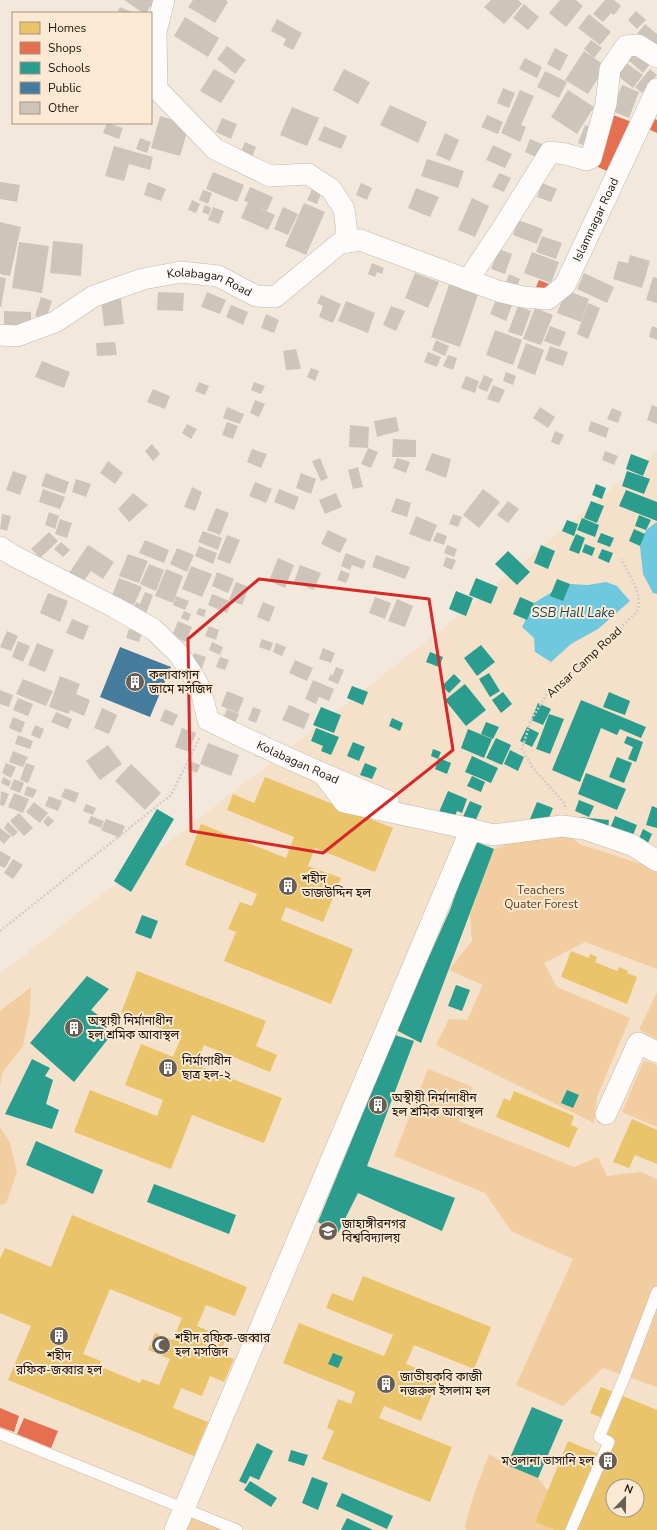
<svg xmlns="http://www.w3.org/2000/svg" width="657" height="1530" viewBox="0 0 657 1530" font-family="'Nunito Sans','Noto Sans Bengali',sans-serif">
<rect width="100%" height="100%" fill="#f3e8dc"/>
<path fill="#f5e1c9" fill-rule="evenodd" d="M657,451V1530H0V974L438,632ZM613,1486H637V1510H613Z"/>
<g fill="#f1cda0">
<path d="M562,826L579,844L657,869V969L585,942L544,963L557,987L630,1018L597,1097L594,1123L436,1045L449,1019L467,1020L483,985L449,970L472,941L470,914L494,849Z"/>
<path d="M31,987L30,1012L23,1046L2,1073L0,1086V1011Z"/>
<path d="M657,992V1039L639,1030Z"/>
<path d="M644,1060L657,1065V1127L622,1112Z"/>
<path d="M428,1069L473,1087L459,1121L574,1167L598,1157L607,1176L640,1172L657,1179V1387L603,1368L563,1406L516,1385L573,1259L511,1231L485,1193L394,1156Z"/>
<path d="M0,1127L10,1143L17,1172L6,1203L0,1205Z"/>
<path d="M489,1454L507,1465L538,1478L548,1491L535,1522L554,1530H466L465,1525L474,1494Z"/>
<path d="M184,1508L237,1530H175Z"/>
</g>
<g fill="#6ec8de">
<path d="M657,522V594L653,593L643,574L640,546L646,530Z"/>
<path d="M606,582L617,586L630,601L598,629L571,644L551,662L535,652L534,638L522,627L534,603L560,587L570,584L588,585Z"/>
</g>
<g fill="#e9c46a" fill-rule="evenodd">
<path d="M265,777L393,828L375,872L315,848L308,866L341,878L323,922L286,907L281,920L353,949L331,1004L224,961L236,932L228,929L240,902L252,906L257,894L185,865L201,824L286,858L294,837L227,810L233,794L254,803Z"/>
<path d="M571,951L589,958L590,954L597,957L595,962L617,971L619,967L628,971L627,973L637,977L627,1004L561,977Z"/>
<path d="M137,971L266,1021L256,1046L277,1055L270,1072L204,1045L196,1065L282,1098L264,1143L192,1115L171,1169L74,1132L90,1090L157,1116L163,1100L125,1085L141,1044L173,1057L182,1036L121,1013Z"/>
<path d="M514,1091L574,1116L571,1125L578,1128L569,1148L496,1117L504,1098L510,1101Z"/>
<path d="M632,1119L657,1130V1164L635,1155L629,1168L613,1162Z"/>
<path d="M72,1215L247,1287L235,1316L206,1305L197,1326L226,1338L220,1354L234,1359L224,1382L210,1376L202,1396L181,1388L173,1408L208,1422L194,1456L8,1380L31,1326L0,1313V1259L5,1248L51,1267ZM110,1289L182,1318L173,1340L155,1333L148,1350L170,1359L159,1385L142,1379L140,1383L99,1366L101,1361L83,1354Z"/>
<path d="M363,1276L491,1327L474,1369L414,1345L406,1364L439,1377L421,1421L384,1406L379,1418L452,1447L430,1502L322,1459L334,1431L327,1428L338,1399L351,1404L355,1392L283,1363L299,1323L384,1356L393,1335L326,1308L332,1293L353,1301Z"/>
<path d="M601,1387L657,1410V1530H554L535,1522L568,1441L599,1454L612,1422L590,1413ZM613,1486H637V1510H613Z"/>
</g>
<g fill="#e76f51">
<path d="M613,115L632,122L612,173L593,165Z"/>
<path d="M653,118L657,120V133L648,129Z"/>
<path d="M539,280L549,284L544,296L534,292Z"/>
<path d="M0,1408L19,1416L14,1432L0,1427Z"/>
<path d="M24,1418L58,1431L51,1448L17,1434Z"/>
</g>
<g fill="#2a9d8f">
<path d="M631,454L649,461L643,476L626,469Z"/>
<path d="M627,471L650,479L644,494L622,486Z"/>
<path d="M596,484L606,488L602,499L592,495Z"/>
<path d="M626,490L657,502V521L619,506Z"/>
<path d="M591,501L604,506L597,523L584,518Z"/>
<path d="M639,515L651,520L646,530L635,526Z"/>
<path d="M582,518L599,525L595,537L577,530Z"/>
<path d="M567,520L578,524L574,536L562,531Z"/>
<path d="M634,529L645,534L640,546L629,541Z"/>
<path d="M601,533L614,538L610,547L597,542Z"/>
<path d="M576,534L585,538L579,554L569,550Z"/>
<path d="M585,544L595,548L592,556L582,552Z"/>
<path d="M541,545L555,551L548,569L534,563Z"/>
<path d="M602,549L613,553L609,563L598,558Z"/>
<path d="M508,551L530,572L517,585L495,564Z"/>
<path d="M476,578L498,587L491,604L469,595Z"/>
<path d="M557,579L570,584L563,601L550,596Z"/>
<path d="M456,591L473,598L466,616L449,609Z"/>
<path d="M520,597L534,603L527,620L513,614Z"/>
<path d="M481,645L495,662L477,676L464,658Z"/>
<path d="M430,652L443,657L439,667L426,662Z"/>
<path d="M489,673L500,691L490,697L479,679Z"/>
<path d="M454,674L461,681L449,693L442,686Z"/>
<path d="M465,684L486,710L466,726L445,700Z"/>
<path d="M352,686L368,692L363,705L347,698Z"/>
<path d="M503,692L512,704L501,713L492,700Z"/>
<path d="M609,692L630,701L625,715L603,707Z"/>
<path d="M581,700L646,727L641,738L620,729L617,735L601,728L580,782L552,770Z"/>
<path d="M538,703L551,709L543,725L531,720Z"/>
<path d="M321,707L341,715L334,733L313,725Z"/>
<path d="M549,714L564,719L550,754L536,749Z"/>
<path d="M392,718L403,723L400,731L389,726Z"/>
<path d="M486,722L499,727L493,739L481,734Z"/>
<path d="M527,727L539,733L532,747L520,741Z"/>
<path d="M316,728L339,737L331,755L321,751L323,746L311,741Z"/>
<path d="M468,729L492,739L484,758L461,748Z"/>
<path d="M627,736L643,742L636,762L628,759L633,747L624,743Z"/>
<path d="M496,738L511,745L502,765L486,758Z"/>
<path d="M353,742L365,747L359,761L347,756Z"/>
<path d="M433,749L441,752L438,759L431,756Z"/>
<path d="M510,750L524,757L518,771L504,764Z"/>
<path d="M472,756L498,768L491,783L465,772Z"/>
<path d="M617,757L632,763L624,783L609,777Z"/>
<path d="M439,758L451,763L447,774L435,769Z"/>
<path d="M365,763L377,768L372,779L360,775Z"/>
<path d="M586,773L626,789L617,810L578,794Z"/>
<path d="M472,776L485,782L481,792L467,786Z"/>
<path d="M448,791L467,799L462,813L457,811L454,819L439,812Z"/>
<path d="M579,800L594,806L589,817L575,811Z"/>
<path d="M470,801L482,806L474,824L462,819Z"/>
<path d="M537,802L553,808L546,825L530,819Z"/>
<path d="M652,806L657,808V828L646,825Z"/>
<path d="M157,809L174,819L131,892L114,881Z"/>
<path d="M615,816L637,825L631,840L609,831Z"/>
<path d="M579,817L609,820L608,829L578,826Z"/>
<path d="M643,829L652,834L647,845L638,841Z"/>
<path d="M474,841L494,849L421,1043L396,1030L450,910Z"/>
<path d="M142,915L158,921L151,939L135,933Z"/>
<path d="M87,976L109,989L91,1010L102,1018L98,1022L112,1034L74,1082L30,1043Z"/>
<path d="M456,985L470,990L462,1011L448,1006Z"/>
<path d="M395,1035L414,1041L367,1166L455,1198L442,1231L358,1193L338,1233L318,1222Z"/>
<path d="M32,1059L50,1068L45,1076L53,1080L46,1104L59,1110L52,1129L5,1114Z"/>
<path d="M567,1090L579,1095L573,1108L561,1103Z"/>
<path d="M36,1141L103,1170L93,1194L26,1165Z"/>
<path d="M154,1184L236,1215L229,1234L147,1202Z"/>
<path d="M333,1353L343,1357L338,1368L328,1364Z"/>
<path d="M532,1407L563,1420L538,1478L507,1465Z"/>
<path d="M257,1443L273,1451L259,1480L250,1476L246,1484L239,1481Z"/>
<path d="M291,1450L308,1455L304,1466L288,1461Z"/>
<path d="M312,1477L328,1483L318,1510L302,1503Z"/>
<path d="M250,1481L277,1498L271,1507L244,1490Z"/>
<path d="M342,1493L393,1516L387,1529L336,1506Z"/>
<path d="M347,1518L373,1530H341Z"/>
</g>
<path fill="#457b9d" d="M120,647L171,667L150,717L100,697Z"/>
<g fill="#cec5ba">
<path d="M124,0H155L146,13H143Z"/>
<path d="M193,0H226L228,2L215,23L188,7Z"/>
<path d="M491,0H518L522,4L504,24L484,7Z"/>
<path d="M560,0H576L583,6L566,27L549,13Z"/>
<path d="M605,0H614L621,6L614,15L611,13L603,22L593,14Z"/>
<path d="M524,4L539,17L528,30L513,18Z"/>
<path d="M120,7L134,13H117Z"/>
<path d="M636,11L646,20L637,29L628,20Z"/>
<path d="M589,14L611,32L600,45L578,28Z"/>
<path d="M185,17L219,38L208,57L174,36Z"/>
<path d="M277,19L302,33L293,50L283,45L286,39L271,31Z"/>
<path d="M645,24L657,34V46L636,35Z"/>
<path d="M591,40L602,48L594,58L584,49Z"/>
<path d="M227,46L246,60L235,74L217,59Z"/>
<path d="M555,48L568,55L560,71L547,64Z"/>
<path d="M584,51L606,66L588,94L565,80Z"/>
<path d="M637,51L650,64L643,73L628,60Z"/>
<path d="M525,58L542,67L537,78L519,69Z"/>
<path d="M625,62L643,75L633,88L615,74Z"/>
<path d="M214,69L235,81L221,103L200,91Z"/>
<path d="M344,69L370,82L358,104L333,90Z"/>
<path d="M650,69L657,75L642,93L635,87Z"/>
<path d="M545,71L567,82L559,98L537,87Z"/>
<path d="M622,85L639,92L629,118L612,111Z"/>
<path d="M503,88L515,93L509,108L497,103Z"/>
<path d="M520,90L534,96L521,125L526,127L520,142L501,133Z"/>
<path d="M568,90L594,107L577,134L551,117Z"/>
<path d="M390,105L427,122L418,143L380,125Z"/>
<path d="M292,107L319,118L307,146L280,135Z"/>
<path d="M487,115L503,122L498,134L481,127Z"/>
<path d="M160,116L189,125L180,156L151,148Z"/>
<path d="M222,118L237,124L231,139L216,132Z"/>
<path d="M107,123L123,128L119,139L103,133Z"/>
<path d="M585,125L599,131L591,148L578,143Z"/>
<path d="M324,126L347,136L341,149L318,140Z"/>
<path d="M445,133L459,140L450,161L436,155Z"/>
<path d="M140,138L151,142L147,153L136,149Z"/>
<path d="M530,139L544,145L538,158L525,152Z"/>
<path d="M245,142L256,147L252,157L241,152Z"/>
<path d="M493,145L512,154L505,168L486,160Z"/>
<path d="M114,146L153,157L150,170L129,164L124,181L105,176Z"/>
<path d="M427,159L464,171L458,188L421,176Z"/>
<path d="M213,172L244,185L237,202L206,189Z"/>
<path d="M499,173L511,178L504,192L492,187Z"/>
<path d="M0,182L20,185L17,202L0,199Z"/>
<path d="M148,182L166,189L161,201L144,195Z"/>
<path d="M361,183L372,188L367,200L356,195Z"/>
<path d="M542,183L557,189L551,202L537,197Z"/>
<path d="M250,187L273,197L267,211L252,205L275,215L268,230L241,218L248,202L244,201Z"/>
<path d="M313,187L322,191L317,204L307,200Z"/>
<path d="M416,188L439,197L430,217L408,208Z"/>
<path d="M203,190L212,193L208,204L199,200Z"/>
<path d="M472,198L489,206L475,237L458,230Z"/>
<path d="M192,200L200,204L196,213L188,210Z"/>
<path d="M304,203L325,212L306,255L285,246Z"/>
<path d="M205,205L211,208L209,215L202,212Z"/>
<path d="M213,207L224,211L219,224L208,220Z"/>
<path d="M283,207L298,214L288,235L274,229Z"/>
<path d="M518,220L543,229L537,244L513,235Z"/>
<path d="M0,222L21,227L10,276L0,274Z"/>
<path d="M542,236L562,243L556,259L536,252Z"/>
<path d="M53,241L83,244L81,276L50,273Z"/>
<path d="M19,242L49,246L42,293L12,288Z"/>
<path d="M499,249L512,254L505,274L491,269Z"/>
<path d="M532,252L559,262L551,283L524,273Z"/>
<path d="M630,255L650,261L642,288L613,279L618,261L628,263Z"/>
<path d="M372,263L384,268L382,274L377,272L375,277L368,274Z"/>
<path d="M415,273L439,282L428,308L405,298Z"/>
<path d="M584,273L614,287L607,303L577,289Z"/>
<path d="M509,274L520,279L515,291L504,287Z"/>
<path d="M452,276L481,286L460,347L431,337Z"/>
<path d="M0,277L6,278L1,307H0Z"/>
<path d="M653,277L657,278V303L646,300Z"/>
<path d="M566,290L589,299L581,322L557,313Z"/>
<path d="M158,292L184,293L183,311L157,310Z"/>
<path d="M207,292L226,300L220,314L201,307Z"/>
<path d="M321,295L341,304L333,323L319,317L323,306L317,303Z"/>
<path d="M41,297L52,301L46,319L35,316Z"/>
<path d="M497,297L513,303L506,321L490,314Z"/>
<path d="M121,298L124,324L104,326L101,301Z"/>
<path d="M346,301L375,313L368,333L338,321Z"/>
<path d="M588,303L600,308L588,339L577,334Z"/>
<path d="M231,305L248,312L243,325L226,317Z"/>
<path d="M391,306L405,311L396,331L383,325Z"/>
<path d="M518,306L531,311L522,336L508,332Z"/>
<path d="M535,308L553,315L541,345L523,339Z"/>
<path d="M4,311L31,312V330L4,326Z"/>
<path d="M266,314L279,320L274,333L261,328Z"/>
<path d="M550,326L566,332L560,347L544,341Z"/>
<path d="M652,326L657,328V340L649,337Z"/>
<path d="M495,330L522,340L513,365L486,355Z"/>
<path d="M436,340L449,346L445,356L432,350Z"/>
<path d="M115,342L117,355L97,356L96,343Z"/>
<path d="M526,343L544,350L535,375L517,368Z"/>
<path d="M550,346L568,352L563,366L545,360Z"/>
<path d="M296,349L301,369L286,370L283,351Z"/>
<path d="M428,352L441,357L437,367L424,362Z"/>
<path d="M448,355L457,358L453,370L443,366Z"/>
<path d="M42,361L70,372L64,388L35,377Z"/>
<path d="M311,368L319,371L315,381L307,377Z"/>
<path d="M506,372L516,376L513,385L503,381Z"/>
<path d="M484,375L493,379L487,392L478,388Z"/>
<path d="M466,376L479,381L475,393L461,388Z"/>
<path d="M199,382L209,386L205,395L195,391Z"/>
<path d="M254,382L265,386L261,394L251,390Z"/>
<path d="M493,385L505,390L499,403L487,399Z"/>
<path d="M153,389L170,396L165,409L147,402Z"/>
<path d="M255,400L265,404L259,417L250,413Z"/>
<path d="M652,405L657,407V424L647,420Z"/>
<path d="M227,407L244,414L240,424L223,418Z"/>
<path d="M540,407L555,417L548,428L533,418Z"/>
<path d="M612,408L622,412L618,423L607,419Z"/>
<path d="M396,417L399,431L377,437L374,421Z"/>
<path d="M591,421L609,428L606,438L588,431Z"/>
<path d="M227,422L238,426L233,439L222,435Z"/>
<path d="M187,424L197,429L191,439L182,433Z"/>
<path d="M350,425L369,427L368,448L349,447Z"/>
<path d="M555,431L564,435L559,445L551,442Z"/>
<path d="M393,439L416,440V457H392Z"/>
<path d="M152,444L160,454L153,461L145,451Z"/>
<path d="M368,448L378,452L371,468L361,464Z"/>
<path d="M252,449L267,454L261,468L247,462Z"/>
<path d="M605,451L618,456L614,465L602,460Z"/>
<path d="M432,453L451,459L446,478L425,470Z"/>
<path d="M320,458L328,478L321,481L312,461Z"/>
<path d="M397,458L410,462L406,473L393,468Z"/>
<path d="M108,461L123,473L115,484L100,473Z"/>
<path d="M358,467L363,487L353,489L348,470Z"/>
<path d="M13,471L27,476L20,495L6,490Z"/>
<path d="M46,473L69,482L65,494L41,486Z"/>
<path d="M301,473L316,479L311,494L296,488Z"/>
<path d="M76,479L91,484L86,497L72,492Z"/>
<path d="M255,482L272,489L266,503L249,496Z"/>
<path d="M192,487L202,492L195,511L184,507Z"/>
<path d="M43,489L65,497L60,509L39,502Z"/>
<path d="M279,489L299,497L294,510L274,502Z"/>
<path d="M483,489L500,502L479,528L463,515Z"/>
<path d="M133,493L148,505L129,522L118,509Z"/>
<path d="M336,493L342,507L325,514L319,500Z"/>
<path d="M396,498L411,503L407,517L391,512Z"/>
<path d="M508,501L519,509L508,523L497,515Z"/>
<path d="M216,508L229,513L220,535L207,530Z"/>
<path d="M49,512L59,516L55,529L45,525Z"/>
<path d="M2,514L11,516L7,531L0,529Z"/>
<path d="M453,514L462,517L458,527L449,524Z"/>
<path d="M416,516L437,525L430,542L409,534Z"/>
<path d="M60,519L72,523L67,538L55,534Z"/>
<path d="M328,530L347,539L340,553L321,544Z"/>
<path d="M203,531L222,538L218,550L198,542Z"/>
<path d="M49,532L58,541L40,558L31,549Z"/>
<path d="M437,532L447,536L444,545L433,541Z"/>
<path d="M227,535L240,540L230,564L217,559Z"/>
<path d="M145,540L169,550L164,563L139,553Z"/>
<path d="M61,542L70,550L63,557L54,549Z"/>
<path d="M88,545L114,562L103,579L91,571L83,582L69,573Z"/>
<path d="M447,545L457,549L454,557L444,553Z"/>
<path d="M199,546L217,553L213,564L195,556Z"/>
<path d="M177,548L194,555L187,572L170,564Z"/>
<path d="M346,553L366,561L363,569L352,565L350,570L341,566Z"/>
<path d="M128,554L148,561L139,583L119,576Z"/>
<path d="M376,555L410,567L405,579L372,567Z"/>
<path d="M446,557L456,560L452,570L443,566Z"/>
<path d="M278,558L294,565L285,588L269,581Z"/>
<path d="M149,564L164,570L156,591L140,584Z"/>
<path d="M300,565L321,573L314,590L294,582Z"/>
<path d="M191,566L212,574L202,597L182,589Z"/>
<path d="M166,569L183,576L173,603L155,596Z"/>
<path d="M341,570L350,574L346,583L337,580Z"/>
<path d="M217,572L234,579L228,593L212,586Z"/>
<path d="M119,578L142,587L134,605L130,603L127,610L109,603Z"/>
<path d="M236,582L249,587L242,605L229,600Z"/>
<path d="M145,592L153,595L146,614L134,609L136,602L140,604Z"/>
<path d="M48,593L68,601L60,622L40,613Z"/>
<path d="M212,594L232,602L227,613L208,605Z"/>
<path d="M176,596L189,601L185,610L173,605Z"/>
<path d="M375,597L391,603L385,619L369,613Z"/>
<path d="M397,599L413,606L405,627L388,621Z"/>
<path d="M263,602L275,607L269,622L257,617Z"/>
<path d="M199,608L206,610L204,617L196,614Z"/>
<path d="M184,611L191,614L188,621L181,618Z"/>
<path d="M72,619L89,626L83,640L66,633Z"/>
<path d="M178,621L192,627L186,642L172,636Z"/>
<path d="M209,626L219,630L216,640L205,636Z"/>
<path d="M129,629L142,633L139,642L126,638Z"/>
<path d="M7,631L18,636L11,651L0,647Z"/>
<path d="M262,639L273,643L270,651L259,647Z"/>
<path d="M18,641L30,646L23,662L12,657Z"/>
<path d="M212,642L223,647L220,655L209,650Z"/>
<path d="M37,643L54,650L45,672L28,665Z"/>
<path d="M276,643L286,647L282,656L273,652Z"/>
<path d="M323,648L335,653L331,663L319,659Z"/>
<path d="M194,653L206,657L201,671L189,666Z"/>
<path d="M220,657L229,660L225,670L216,667Z"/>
<path d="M295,660L313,668L307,681L289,673Z"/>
<path d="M336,667L344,670L338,684L328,680L331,674L333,675Z"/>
<path d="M60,676L80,684L76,694L90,700L84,716L70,710L69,714L49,707Z"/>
<path d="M23,679L53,691L46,706L16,694Z"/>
<path d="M313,680L334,689L329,701L319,697L316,704L305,699Z"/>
<path d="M0,690L13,695L9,707L0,704Z"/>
<path d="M227,691L244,698L238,713L221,706Z"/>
<path d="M18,698L33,704L28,716L13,710Z"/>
<path d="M289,705L310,714L304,729L282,720Z"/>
<path d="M253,707L261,710L256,723L248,720Z"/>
<path d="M102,708L117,715L109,734L94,728Z"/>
<path d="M165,709L178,715L173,726L160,721Z"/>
<path d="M227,709L239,714L235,723L223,718Z"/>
<path d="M56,712L72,719L68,729L51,722Z"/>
<path d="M13,717L25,722L21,733L9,728Z"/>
<path d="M35,725L44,729L40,739L31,735Z"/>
<path d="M182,728L196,733L189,752L175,747Z"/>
<path d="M18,735L33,741L30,749L15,744Z"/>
<path d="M208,743L239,755L231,776L200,764Z"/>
<path d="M108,745L122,764L100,780L86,761Z"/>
<path d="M13,751L28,757L23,767L9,762Z"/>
<path d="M190,761L200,765L197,773L187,769Z"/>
<path d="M6,763L16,767L11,778L2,773Z"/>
<path d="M26,763L35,766L28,783L20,780Z"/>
<path d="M131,764L161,793L145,810L115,781Z"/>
<path d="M3,777L11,781L9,787L1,783Z"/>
<path d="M14,779L24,783L20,793L10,789Z"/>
<path d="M27,786L37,790L33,798L24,795Z"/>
<path d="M65,788L79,793L75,803L61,797Z"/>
<path d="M1,791L9,794L4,806L0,805Z"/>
<path d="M14,793L29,799L23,813L8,807Z"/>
<path d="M49,796L62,801L58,811L45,806Z"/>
<path d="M34,802L48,813L40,823L26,812Z"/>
<path d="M86,804L96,808L93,815L83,811Z"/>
<path d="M19,813L33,828L24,836L10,821Z"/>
<path d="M48,816L54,821L48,827L43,822Z"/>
<path d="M91,816L104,821L101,828L88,823Z"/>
<path d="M106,819L125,826L120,838L101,830Z"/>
<path d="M8,822L18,832L13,837L4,828Z"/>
<path d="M0,828L11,836L4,844L0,840Z"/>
<path d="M0,851L11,857L5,868L0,866Z"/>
<path d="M13,859L23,865L13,879L4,873Z"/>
</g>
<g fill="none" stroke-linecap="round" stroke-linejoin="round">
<g stroke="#c2b8ae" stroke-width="12">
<g id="service">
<path d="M0,1434L237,1530"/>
<path d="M571,1530L609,1442L599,1437L625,1376L657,1292"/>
</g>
</g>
<g stroke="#c2b8ae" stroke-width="22">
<g id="minor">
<path d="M164,0L156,32L157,89L215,149L270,176L308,174L331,189L344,209L348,242"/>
<path d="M468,280L500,232L550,152L566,154L586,160L591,158L606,104L610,69L626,46L638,45L657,57"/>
<path id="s1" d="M0,335L17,336L55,322L94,296L143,279L181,272L218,276L256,296L275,297L340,243L360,240L498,291L523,297L548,299L565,285L657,89"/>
<path id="s2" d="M0,547L14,556L114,607L153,629L178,653L192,674L201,690L208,720C267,750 327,776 388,801"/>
<path d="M457,826L493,835L562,826L585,829L632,845L657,861"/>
<path d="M606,1114L638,1043L657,1052"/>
<path d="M175,1530L471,829L344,802L323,774"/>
</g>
</g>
<g stroke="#d1ceca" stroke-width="2.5" stroke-dasharray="2 2" stroke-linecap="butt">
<path d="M565,807V804L533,768L522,749L531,720L547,694L583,663L637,612C644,594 629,575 621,559"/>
<path d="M0,931L171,795L200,737"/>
</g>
<use href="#service" stroke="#fdfcfa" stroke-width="11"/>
<use href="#minor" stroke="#fdfcfa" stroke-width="21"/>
</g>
<path fill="none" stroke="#d62828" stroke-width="3" stroke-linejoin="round" d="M259,579L429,599L453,750L323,853L191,831L188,639Z"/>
<defs>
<g id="building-disc" transform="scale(1)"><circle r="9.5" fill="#696055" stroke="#fce9d3"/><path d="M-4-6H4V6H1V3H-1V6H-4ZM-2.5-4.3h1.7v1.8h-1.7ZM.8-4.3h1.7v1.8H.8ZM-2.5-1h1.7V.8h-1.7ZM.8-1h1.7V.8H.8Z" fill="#fff"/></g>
<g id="university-disc" transform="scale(1)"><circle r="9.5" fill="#696055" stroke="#fce9d3"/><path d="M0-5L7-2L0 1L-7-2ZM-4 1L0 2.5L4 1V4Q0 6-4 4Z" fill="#fff"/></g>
<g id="mosque-disc" transform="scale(1)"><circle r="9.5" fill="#696055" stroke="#fce9d3"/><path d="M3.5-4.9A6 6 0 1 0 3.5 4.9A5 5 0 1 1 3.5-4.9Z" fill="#fff"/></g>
</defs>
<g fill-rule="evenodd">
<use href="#building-disc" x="135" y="682"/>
<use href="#building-disc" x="288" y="886"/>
<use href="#building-disc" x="74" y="1028"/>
<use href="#building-disc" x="168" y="1068"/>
<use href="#building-disc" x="378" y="1105"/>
<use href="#university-disc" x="328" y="1231"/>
<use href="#building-disc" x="59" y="1336"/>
<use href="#mosque-disc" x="161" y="1345"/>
<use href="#building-disc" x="386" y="1384"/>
<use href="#building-disc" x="608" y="1461"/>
</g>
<g text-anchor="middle" stroke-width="4" stroke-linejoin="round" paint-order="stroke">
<g font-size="12" fill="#1e160c" stroke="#fce9d3">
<text dy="4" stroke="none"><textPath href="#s1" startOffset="691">Islamnagar Road</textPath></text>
<text dy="4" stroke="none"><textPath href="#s1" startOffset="225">Kolabagan Road</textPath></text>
<text transform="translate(584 662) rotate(-43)" y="4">Ansar Camp Road</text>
<text dy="4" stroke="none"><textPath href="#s2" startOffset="382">Kolabagan Road</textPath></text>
</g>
<g font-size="12" fill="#1e160c" stroke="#fce9d3" text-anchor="start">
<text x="149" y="679">কলাবাগান<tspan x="149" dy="14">জামে মসজিদ</tspan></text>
<text x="302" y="883">শহীদ<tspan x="302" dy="14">তাজউদ্দিন হল</tspan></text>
<text x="88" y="1025">অস্থায়ী নির্মানাধীন<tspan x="88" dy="14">হল শ্রমিক আবাস্থল</tspan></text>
<text x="182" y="1065">নির্মাণাধীন<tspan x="182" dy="14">ছাত্র হল-২</tspan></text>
<text x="392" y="1102">অস্থীয়ী নির্মানাধীন<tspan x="392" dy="14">হল শ্রমিক আবাস্থল</tspan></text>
<text x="342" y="1228">জাহাঙ্গীরনগর<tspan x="342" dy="14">বিশ্ববিদ্যালয়</tspan></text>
<text x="175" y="1342">শহীদ রফিক-জব্বার<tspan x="175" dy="14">হল মসজিদ</tspan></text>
<text x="59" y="1360" text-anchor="middle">শহীদ<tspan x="59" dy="14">রফিক-জব্বার হল</tspan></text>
<text x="400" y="1381">জাতীয়কবি কাজী<tspan x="400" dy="14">নজরুল ইসলাম হল</tspan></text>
<text x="594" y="1465" text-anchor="end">মওলানা ভাসানি হল</text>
</g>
<g font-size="12" fill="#5a411f" stroke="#fce9d3">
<text x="541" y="894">Teachers<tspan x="541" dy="14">Quater Forest</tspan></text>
</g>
<g font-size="13" font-style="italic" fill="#124a59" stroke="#fce9d3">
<text x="573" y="617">SSB Hall Lake</text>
</g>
</g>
<rect x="12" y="12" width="140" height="112" fill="#fce9d3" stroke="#a39583"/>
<rect x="20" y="22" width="20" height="12" fill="#e9c46a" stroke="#a39583"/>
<text x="48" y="32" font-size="12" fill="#1e160c">Homes</text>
<rect x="20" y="42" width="20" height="12" fill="#e76f51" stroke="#a39583"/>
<text x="48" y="52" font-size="12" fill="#1e160c">Shops</text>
<rect x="20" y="62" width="20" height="12" fill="#2a9d8f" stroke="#a39583"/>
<text x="48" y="72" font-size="12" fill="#1e160c">Schools</text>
<rect x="20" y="82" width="20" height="12" fill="#457b9d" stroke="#a39583"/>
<text x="48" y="92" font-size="12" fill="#1e160c">Public</text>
<rect x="20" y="102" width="20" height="12" fill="#cec5ba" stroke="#a39583"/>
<text x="48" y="112" font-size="12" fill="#1e160c">Other</text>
<g transform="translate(625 1498) rotate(22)"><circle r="19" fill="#fce9d3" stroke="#a39583"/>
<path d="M0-3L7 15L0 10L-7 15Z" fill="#696055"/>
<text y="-6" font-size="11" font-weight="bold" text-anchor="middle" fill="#1e160c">N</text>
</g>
</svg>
